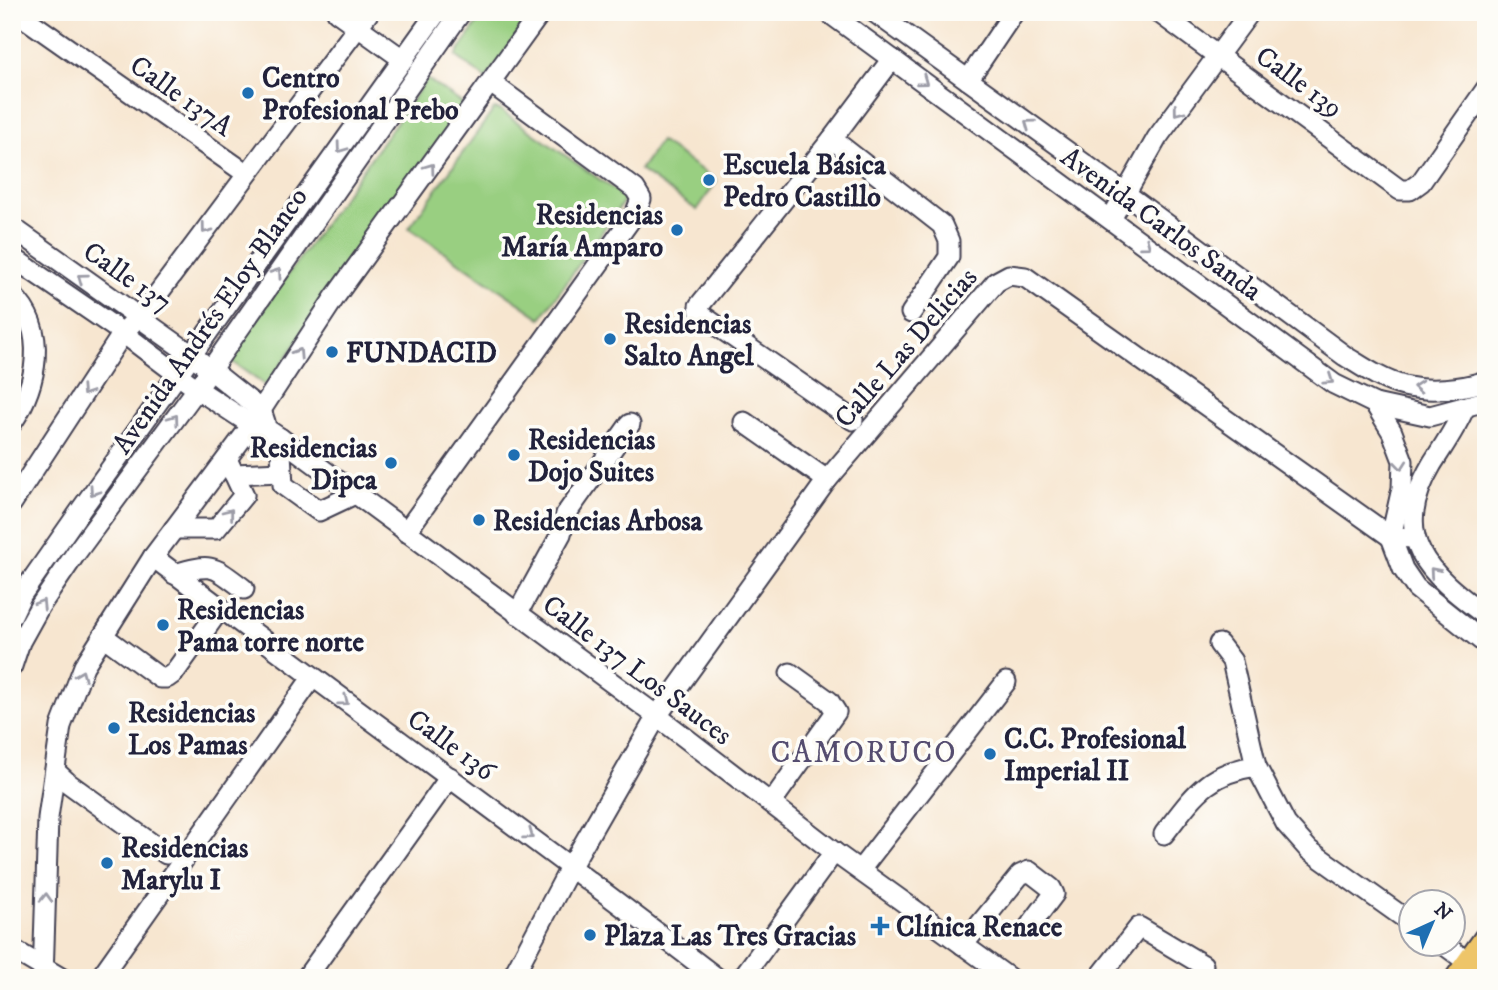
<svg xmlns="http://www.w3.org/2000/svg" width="1498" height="990" viewBox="0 0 1498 990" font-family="'IM FELL DW Pica',serif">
<rect width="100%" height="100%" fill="#fdfcf7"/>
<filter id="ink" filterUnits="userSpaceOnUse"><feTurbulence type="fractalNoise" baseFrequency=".0143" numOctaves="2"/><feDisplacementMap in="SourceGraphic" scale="14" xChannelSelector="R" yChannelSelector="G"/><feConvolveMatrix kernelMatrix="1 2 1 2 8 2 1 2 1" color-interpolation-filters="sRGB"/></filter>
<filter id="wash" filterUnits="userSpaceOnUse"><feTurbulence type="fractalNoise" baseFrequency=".00686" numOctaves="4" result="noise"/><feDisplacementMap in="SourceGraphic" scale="28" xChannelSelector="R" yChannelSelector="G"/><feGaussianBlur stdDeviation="1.57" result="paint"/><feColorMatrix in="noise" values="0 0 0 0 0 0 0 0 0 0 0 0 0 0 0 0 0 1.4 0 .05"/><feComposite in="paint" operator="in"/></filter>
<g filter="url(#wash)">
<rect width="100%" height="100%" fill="#f7e6d0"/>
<g fill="#99cf81" stroke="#5e785e" stroke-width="2">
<path d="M484,12H533L486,79L456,56Z"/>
<path d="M427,79L466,106L266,386L228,359Z"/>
<path d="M494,109L500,110L622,195L624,201L541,318L409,228Z"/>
<path d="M660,141L717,181L697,210L640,170Z"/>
</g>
</g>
<g filter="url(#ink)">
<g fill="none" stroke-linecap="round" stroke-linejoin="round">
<g stroke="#423f51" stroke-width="23">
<g id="minor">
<path d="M16,12L247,174"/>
<path d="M337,12L404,60"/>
<path d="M828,12L1334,384L1375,404L1430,416L1486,401"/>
<path d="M874,12L1126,194L1345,356C1363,367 1383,381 1404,386C1429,392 1461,389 1486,381"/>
<path d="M1158,12L1400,190H1410L1421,182L1486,89"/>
<path d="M968,80L1014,12"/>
<path d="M832,139L942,225L949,241V257L911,313"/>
<path d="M1111,219L1157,138L1250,12"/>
<path d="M12,227L192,355L261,410L265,422"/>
<path d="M12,257L123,333L197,389L252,425L268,430L280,438L657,716L834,852L1009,978"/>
<path d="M12,295C49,330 37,385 12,423"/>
<path d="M1375,404L1392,432L1403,461L1402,488L1391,537L1403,569L1416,588L1486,644"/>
<path d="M1465,407C1456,428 1444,445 1432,464C1388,539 1428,573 1486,616"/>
<path d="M261,410L335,297L541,12"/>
<path d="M853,420L700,314L699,306L832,139L892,59"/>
<path d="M744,422L827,480"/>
<path d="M280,438L283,485L319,511L355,494"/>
<path d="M234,474L282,472"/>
<path d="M12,503L123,333L151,303L369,12"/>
<path d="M174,529H216L244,495L227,459"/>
<path d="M406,532L636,212L641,199L635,189L491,83"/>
<path d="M153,557C340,699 531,835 717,978"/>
<path d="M174,574C213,563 212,565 244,589"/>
<path d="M517,614L561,534L566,514L630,424"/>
<path d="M12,615L22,594L80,511L437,12"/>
<path d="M103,636L160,678H167L174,673L220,609"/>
<path d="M1219,644L1232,661L1256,766L1286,824L1309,850L1410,922"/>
<path d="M12,666L20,642L40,606L76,553L197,389L461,12"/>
<path d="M55,771L68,783L166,854"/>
<path d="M771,803L836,712L829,701L790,673"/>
<path d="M1164,834C1193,797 1206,773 1256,766"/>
<path d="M860,870L1006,682"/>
<path d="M1443,944L1469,963"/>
<path d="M963,945L1020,875L1029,871L1051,888L1054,894L1029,927"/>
<path d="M12,949L61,978"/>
<path d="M43,978L48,818L61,726L84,666L153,557L252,425"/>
<path d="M100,978L312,678"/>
<path d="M306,978L450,777"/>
<path d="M512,978L571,866L657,716L827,480L996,282L1009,275L1025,277L1391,537L1414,538"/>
<path d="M742,978L834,852"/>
<path d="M1099,978L1139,927L1203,965"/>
</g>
</g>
<g stroke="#423f51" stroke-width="28">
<path id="major" d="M1458,978L1486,939"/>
</g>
<use href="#minor" stroke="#fff" stroke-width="19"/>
<use href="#major" stroke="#eec569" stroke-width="24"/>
</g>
<defs><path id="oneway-chevron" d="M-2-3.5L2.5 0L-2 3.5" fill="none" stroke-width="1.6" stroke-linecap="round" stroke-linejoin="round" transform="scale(1.75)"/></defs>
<g stroke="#9c9ca7">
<use href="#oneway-chevron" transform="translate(923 81) rotate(36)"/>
<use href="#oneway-chevron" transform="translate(1178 111) rotate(127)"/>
<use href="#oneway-chevron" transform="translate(1029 124) rotate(-144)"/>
<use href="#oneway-chevron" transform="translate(341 148) rotate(126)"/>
<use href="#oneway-chevron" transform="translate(430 168) rotate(-54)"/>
<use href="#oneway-chevron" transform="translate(206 229) rotate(127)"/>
<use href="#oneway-chevron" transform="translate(1146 245) rotate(36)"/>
<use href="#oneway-chevron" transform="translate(277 273) rotate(-55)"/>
<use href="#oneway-chevron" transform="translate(82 278) rotate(-144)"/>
<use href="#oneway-chevron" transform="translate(298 353) rotate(-57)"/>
<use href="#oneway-chevron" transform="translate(1329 380) rotate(34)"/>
<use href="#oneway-chevron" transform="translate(1418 387) rotate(-176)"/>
<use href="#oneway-chevron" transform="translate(86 391) rotate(123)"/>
<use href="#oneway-chevron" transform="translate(174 419) rotate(-54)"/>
<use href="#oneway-chevron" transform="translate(1401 465) rotate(84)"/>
<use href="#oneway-chevron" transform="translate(94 491) rotate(125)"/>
<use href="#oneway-chevron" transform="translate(229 513) rotate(-52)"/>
<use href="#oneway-chevron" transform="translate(1434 572) rotate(-131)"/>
<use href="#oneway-chevron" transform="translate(41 604) rotate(-58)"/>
<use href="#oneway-chevron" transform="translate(81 675) rotate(-68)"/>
<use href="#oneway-chevron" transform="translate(344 701) rotate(36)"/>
<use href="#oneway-chevron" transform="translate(529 835) rotate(36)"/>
<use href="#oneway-chevron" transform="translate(46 898) rotate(-88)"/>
</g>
</g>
<g fill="#1f6fb2" stroke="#fdfcf7" stroke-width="2.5">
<circle cx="248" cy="93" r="7"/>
<circle cx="709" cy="180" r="7"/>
<circle cx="677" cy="230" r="7"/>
<circle cx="610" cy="339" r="7"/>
<circle cx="332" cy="352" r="7"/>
<circle cx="514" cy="455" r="7"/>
<circle cx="391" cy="463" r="7"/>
<circle cx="479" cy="520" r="7"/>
<circle cx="163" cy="625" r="7"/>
<circle cx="114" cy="728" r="7"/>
<circle cx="990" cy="754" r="7"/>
<circle cx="107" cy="863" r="7"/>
<path d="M876.5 915.5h7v7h7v7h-7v7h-7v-7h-7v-7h7z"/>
<circle cx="590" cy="935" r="7"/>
</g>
<g text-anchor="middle" stroke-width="7" stroke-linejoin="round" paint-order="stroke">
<g font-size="28" font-weight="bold" fill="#22223b" stroke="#fdfcf7" text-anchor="start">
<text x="262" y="87">Centro<tspan x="262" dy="32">Profesional Prebo</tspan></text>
<text x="723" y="174">Escuela Básica<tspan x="723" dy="32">Pedro Castillo</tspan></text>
<text x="663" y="224" text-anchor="end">Residencias<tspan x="663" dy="32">María Amparo</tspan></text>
<text x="624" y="333">Residencias<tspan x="624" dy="32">Salto Angel</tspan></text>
<text x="346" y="362">FUNDACID</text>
<text x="528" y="449">Residencias<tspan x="528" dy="32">Dojo Suites</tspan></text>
<text x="377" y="457" text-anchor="end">Residencias<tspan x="377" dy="32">Dipca</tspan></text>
<text x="493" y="530">Residencias Arbosa</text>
<text x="177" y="619">Residencias<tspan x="177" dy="32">Pama torre norte</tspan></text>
<text x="128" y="722">Residencias<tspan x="128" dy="32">Los Pamas</tspan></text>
<text x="1004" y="748">C.C. Profesional<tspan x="1004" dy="32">Imperial II</tspan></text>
<text x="121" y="857">Residencias<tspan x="121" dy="32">Marylu I</tspan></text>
<text x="896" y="936">Clínica Renace</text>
<text x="604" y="945">Plaza Las Tres Gracias</text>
</g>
<g font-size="28" fill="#22223b" stroke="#fdfcf7">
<text transform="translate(1300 81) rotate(36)" y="10">Calle 139</text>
<text transform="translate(182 95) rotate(35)" y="10">Calle 137A</text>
<text transform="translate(1162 223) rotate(36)" y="10">Avenida Carlos Sanda</text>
<text transform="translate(128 276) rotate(35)" y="10">Calle 137</text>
<text transform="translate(209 320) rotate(-55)" y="10">Avenida Andrés Eloy Blanco</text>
<text transform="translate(905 347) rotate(-49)" y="10">Calle Las Delicias</text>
<text transform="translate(638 669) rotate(37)" y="10">Calle 137 Los Sauces</text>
<text transform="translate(452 744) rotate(36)" y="10">Calle 136</text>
</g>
<g font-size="30" letter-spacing="2" fill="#554d70" stroke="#fdfcf7">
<text x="864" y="762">CAMORUCO</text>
</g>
</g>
<rect width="1498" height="990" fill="none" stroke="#fdfcf7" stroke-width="42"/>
<g transform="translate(1432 923) rotate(44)"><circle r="33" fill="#fdfcf7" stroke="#a5a5ac" stroke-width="2"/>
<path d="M0-5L12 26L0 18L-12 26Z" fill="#1f6fb2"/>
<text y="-10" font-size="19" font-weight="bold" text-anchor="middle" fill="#22223b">N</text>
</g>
</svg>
